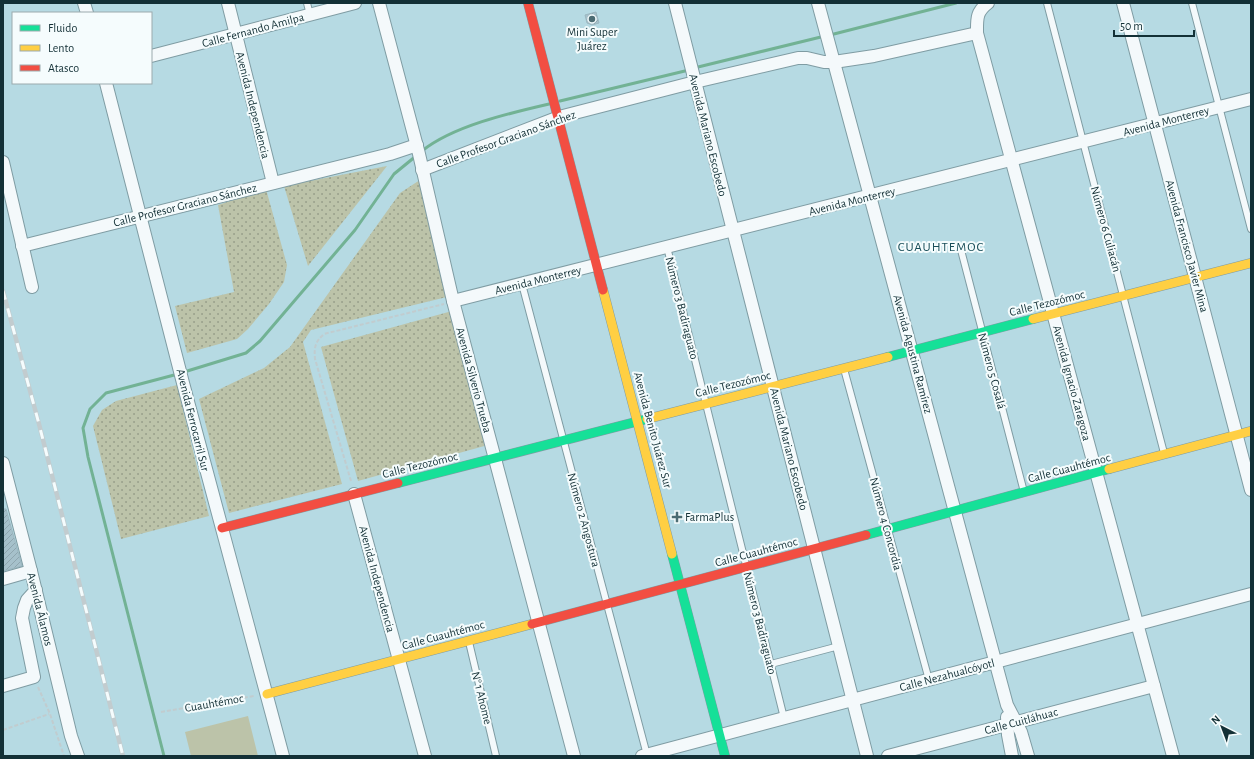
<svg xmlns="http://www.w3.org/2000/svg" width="1254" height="759" viewBox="0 0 1254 759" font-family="'Alegreya Sans',sans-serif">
<defs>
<pattern id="green-dots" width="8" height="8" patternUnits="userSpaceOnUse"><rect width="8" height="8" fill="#bcc3a9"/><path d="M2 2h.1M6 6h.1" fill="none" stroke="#989f8a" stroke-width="1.8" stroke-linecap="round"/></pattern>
<pattern id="building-hatch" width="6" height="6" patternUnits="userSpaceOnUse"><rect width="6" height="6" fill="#a6c1cb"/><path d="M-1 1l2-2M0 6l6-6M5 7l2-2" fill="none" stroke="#8ea6af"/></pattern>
</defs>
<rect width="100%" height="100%" fill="#b6dae3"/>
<g fill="url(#green-dots)">
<path d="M387,166L308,266L284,186Z"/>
<path d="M426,176L451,296L311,330L303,342L342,484L229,513L199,399L264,368L290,347L400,193Z"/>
<path d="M266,189L287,265L284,282L269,304L248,329L237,339L187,353L175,306L234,292L218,205Z"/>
<path d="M452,311L488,445L358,481L321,347Z"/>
<path d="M177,385L209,516L121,539L93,426L102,410L116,401Z"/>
</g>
<path fill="#bcc3a9" d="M248,716L258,756H191L185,732Z"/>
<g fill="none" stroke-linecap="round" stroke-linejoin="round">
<g stroke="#72b294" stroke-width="3">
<path d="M830,35L956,3"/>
<path d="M694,68L825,36"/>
<path d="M560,101L689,70"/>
<path d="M422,151C453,126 510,113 549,104"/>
<path d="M184,372L246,353L260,341L355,230L394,174L416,156"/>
<path d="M164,756L88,457L83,428L90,409L106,393L178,374"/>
</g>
</g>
<g fill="url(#building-hatch)" stroke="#9cb7c0">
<path d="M596,12L599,23L592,25L587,23L585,15Z"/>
<path d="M3,509H6L22,566L3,571Z"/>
</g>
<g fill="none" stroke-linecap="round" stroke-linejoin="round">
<g stroke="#7f9ca3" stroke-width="8">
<g id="lane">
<path d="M307,3L310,15"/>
<path d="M1047,3L1164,453"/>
<path d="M1192,3L1251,229"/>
<path d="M667,247L784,718"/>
<path d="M961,250L1024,492"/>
<path d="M522,284L647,755"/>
<path d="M844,369L929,680"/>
<path d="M469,642L496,756"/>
<path d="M771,664L839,646"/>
</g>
</g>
<g stroke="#7f9ca3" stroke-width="14">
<g id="street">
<path d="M84,3L87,13"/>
<path d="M228,3L273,183"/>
<path d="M379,3L419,154L453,301L574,756"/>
<path d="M675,3L867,756"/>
<path d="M818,3L1007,705L1021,732L1028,756"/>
<path d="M1123,3L1251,490"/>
<path d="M977,33L1173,756"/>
<path d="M151,56L355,3"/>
<path d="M106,83L183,383L283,756"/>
<path d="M3,162L32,287"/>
<path d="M422,170L559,117L695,82L798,58H807L824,62H834L874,56L977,33C977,19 976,12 988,3"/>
<path d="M22,246L390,154L417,145"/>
<path d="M453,301L1251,99"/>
<path d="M3,463L31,571L71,736L78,756"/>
<path d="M354,494L425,756"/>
<path d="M3,579L31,571"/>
<path d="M3,686L34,677L22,618L24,608L27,600L36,590"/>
<path d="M1007,717L1008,735L1012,756"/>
<path d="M642,756L1251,594"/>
<path d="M888,756L1154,686"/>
</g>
</g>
<g stroke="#7f9ca3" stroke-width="10">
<g id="fast">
<path d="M888,357L1033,319"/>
<path d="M398,483L647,419"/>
<path d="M866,535L1109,469"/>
<path d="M672,554L725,756"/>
</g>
</g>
<g stroke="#7f9ca3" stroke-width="10">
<g id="slow">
<path d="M603,290L672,554"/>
<path d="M1033,319L1251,263"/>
<path d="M647,419L888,357"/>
<path d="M1109,469L1251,431"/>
<path d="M267,694L532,624"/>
</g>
</g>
<g stroke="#7f9ca3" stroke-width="10">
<g id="jam">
<path d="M528,3L603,290"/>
<path d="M222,528L398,483"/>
<path d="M532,624L866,535"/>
</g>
</g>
<g stroke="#c1cccf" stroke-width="2" stroke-dasharray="4 2" stroke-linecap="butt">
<path d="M351,481L315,359C314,347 315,342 324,334L444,304"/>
<path d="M38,687L50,714L64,756"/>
<path d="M161,712L254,696"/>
<path d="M3,730L49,714"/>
</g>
<use href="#lane" stroke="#f4f9fb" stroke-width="6"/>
<use href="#street" stroke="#f4f9fb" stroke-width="12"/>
<use href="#fast" stroke="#16e098" stroke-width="9"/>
<use href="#slow" stroke="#ffcf43" stroke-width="9"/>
<use href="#jam" stroke="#f24e42" stroke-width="9"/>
<g stroke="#c2cccf" stroke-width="4.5">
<path id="rail" d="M3,291L39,424L123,756"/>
</g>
<use href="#rail" stroke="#f5fcfd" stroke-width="3" stroke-dasharray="9" stroke-linecap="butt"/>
</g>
<g fill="#4c6c73" stroke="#f5fcfd" stroke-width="1.5">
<circle cx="592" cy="19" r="4"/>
<path d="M675 511h4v4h4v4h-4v4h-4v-4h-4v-4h4z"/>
</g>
<g text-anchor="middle" stroke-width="4" stroke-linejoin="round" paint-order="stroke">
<g font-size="12" fill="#133036" stroke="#f5fcfd">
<text transform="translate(253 30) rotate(-15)" y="4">Calle Fernando Amilpa</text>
<text transform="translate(253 105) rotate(76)" y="4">Avenida Independencia</text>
<text transform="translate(1166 121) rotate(-15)" y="4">Avenida Monterrey</text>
<text transform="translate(708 135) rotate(76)" y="4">Avenida Mariano Escobedo</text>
<text transform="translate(506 139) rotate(-20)" y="4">Calle Profesor Graciano Sánchez</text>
<text transform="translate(852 201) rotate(-14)" y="4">Avenida Monterrey</text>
<text transform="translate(185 205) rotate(-14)" y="4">Calle Profesor Graciano Sánchez</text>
<text transform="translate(1106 229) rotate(75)" y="4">Número 6 Culiacán</text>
<text transform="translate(1187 246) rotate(75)" y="4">Avenida Francisco Javier Mina</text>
<text transform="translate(538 280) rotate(-14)" y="4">Avenida Monterrey</text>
<text transform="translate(1047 303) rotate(-14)" y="4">Calle Tezozómoc</text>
<text transform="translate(682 308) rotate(76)" y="4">Número 3 Badiraguato</text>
<text transform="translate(913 354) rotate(75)" y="4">Avenida Agustina Ramírez</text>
<text transform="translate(992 371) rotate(75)" y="4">Número 5 Cosalá</text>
<text transform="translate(474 380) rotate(75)" y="4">Avenida Silverio Trueba</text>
<text transform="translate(1072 383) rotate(75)" y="4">Avenida Ignacio Zaragoza</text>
<text transform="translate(733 384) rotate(-14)" y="4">Calle Tezozómoc</text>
<text transform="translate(193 420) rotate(76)" y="4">Avenida Ferrocarril Sur</text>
<text transform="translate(653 430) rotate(75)" y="4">Avenida Benito Juárez Sur</text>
<text transform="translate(789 449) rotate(76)" y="4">Avenida Mariano Escobedo</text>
<text transform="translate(420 465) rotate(-14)" y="4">Calle Tezozómoc</text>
<text transform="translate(1069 468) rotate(-15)" y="4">Calle Cuauhtémoc</text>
<text transform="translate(584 520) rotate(75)" y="4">Número 2 Angostura</text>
<text transform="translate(886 524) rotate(75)" y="4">Número 4 Concordia</text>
<text transform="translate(756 552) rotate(-15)" y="4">Calle Cuauhtémoc</text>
<text transform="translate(377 579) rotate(75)" y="4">Avenida Independencia</text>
<text transform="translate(40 609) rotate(76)" y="4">Avenida Álamos</text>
<text transform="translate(760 623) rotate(76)" y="4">Número 3 Badiraguato</text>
<text transform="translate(443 635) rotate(-15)" y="4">Calle Cuauhtémoc</text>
<text transform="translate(947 675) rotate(-15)" y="4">Calle Nezahualcóyotl</text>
<text transform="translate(482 698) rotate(76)" y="4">N° 1 Ahome</text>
<text transform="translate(214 703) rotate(-10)" y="4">Cuauhtémoc</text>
<text transform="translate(1021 721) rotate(-15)" y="4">Calle Cuitláhuac</text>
</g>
<g font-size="12" fill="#133036" stroke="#f5fcfd">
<text x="592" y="36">Mini Super<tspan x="592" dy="14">Juárez</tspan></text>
<text x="685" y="521" text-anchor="start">FarmaPlus</text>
</g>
<g font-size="13" letter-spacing="1" fill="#184d58" stroke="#f5fcfd">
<text x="941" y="251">CUAUHTEMOC</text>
</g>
</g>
<rect width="1254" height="759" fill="none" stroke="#133036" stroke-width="8"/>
<rect x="12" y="12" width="140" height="72" fill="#f5fcfd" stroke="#9baaad"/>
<rect x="20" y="25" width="20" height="6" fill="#16e098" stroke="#9baaad"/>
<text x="48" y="32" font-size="12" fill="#133036">Fluido</text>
<rect x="20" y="45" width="20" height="6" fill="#ffcf43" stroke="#9baaad"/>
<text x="48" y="52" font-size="12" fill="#133036">Lento</text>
<rect x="20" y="65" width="20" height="6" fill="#f24e42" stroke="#9baaad"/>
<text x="48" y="72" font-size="12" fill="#133036">Atasco</text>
<g transform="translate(1222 727) rotate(318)" stroke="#f5fcfd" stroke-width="3" paint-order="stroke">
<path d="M0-3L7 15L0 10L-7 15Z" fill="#133036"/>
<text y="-6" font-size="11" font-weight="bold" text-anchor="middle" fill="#133036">N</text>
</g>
<path d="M1114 30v6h80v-6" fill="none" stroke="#133036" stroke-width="2"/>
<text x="1120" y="30" font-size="12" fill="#133036" stroke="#f5fcfd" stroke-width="3" paint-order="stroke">50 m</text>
</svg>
